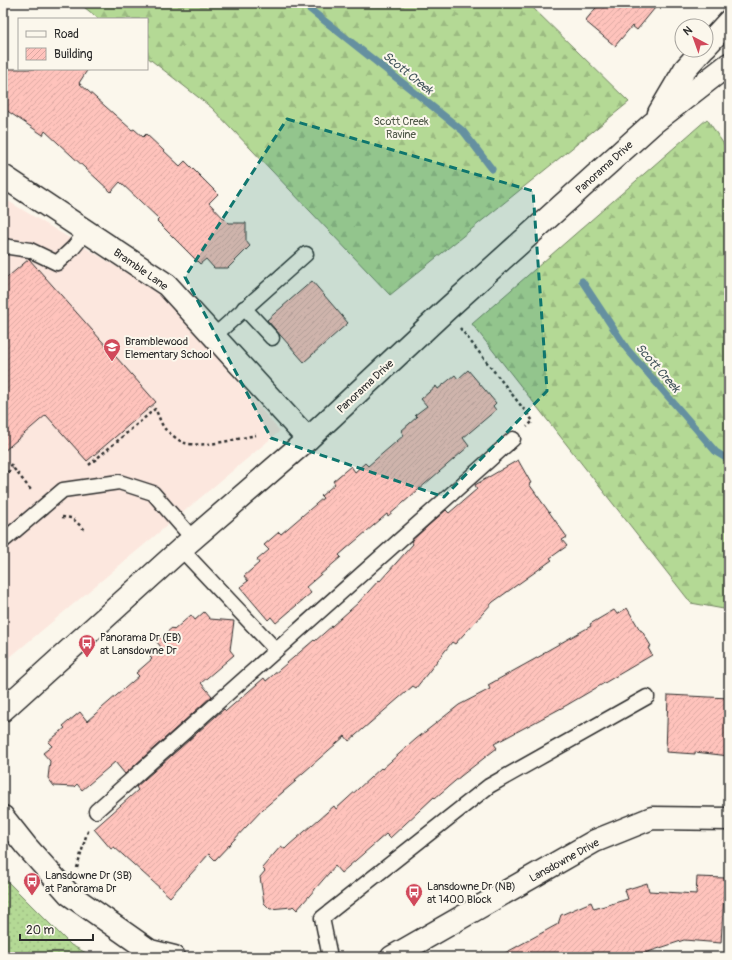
<svg xmlns="http://www.w3.org/2000/svg" width="732" height="960" viewBox="0 0 732 960" font-family="Pangolin,sans-serif">
<defs>
<pattern id="grass-dots" width="8" height="8" patternUnits="userSpaceOnUse"><rect width="8" height="8" fill="#b4d995"/><path d="M2 2h.1M6 6h.1" fill="none" stroke="#9bba81" stroke-width="1.8" stroke-linecap="round"/></pattern>
<pattern id="forest-firs" width="22" height="20" patternUnits="userSpaceOnUse"><rect width="22" height="20" fill="#b4d995"/><path d="M5 1l3.5 6h-7zM16 11l3.5 6h-7z" fill="#9bba81"/></pattern>
<pattern id="building-hatch" width="6" height="6" patternUnits="userSpaceOnUse"><rect width="6" height="6" fill="#ffc3bc"/><path d="M-1 1l2-2M0 6l6-6M5 7l2-2" fill="none" stroke="#dba8a2"/></pattern>
</defs>
<rect width="100%" height="100%" fill="#fbf7ec"/>
<filter id="ink" filterUnits="userSpaceOnUse"><feTurbulence type="fractalNoise" baseFrequency=".025" numOctaves="2"/><feDisplacementMap in="SourceGraphic" scale="8" xChannelSelector="R" yChannelSelector="G"/><feConvolveMatrix kernelMatrix="1 2 1 2 8 2 1 2 1" color-interpolation-filters="sRGB"/></filter>
<g filter="url(#ink)">
<path fill="#fce7de" d="M3,198L162,294L280,431L3,663Z"/>
<path fill="url(#grass-dots)" stroke="#708260" d="M3,877L71,945L94,957H3Z"/>
<g fill="url(#forest-firs)" stroke="#708260">
<path d="M79,3H528L629,102L390,295L212,108L147,57V19H99Z"/>
<path d="M707,119L729,152V610L691,603L472,324Z"/>
</g>
<g fill="none" stroke-linecap="round" stroke-linejoin="round">
<g stroke="#6590a0" stroke-width="7">
<path d="M302,3L413,91L463,131L492,169"/>
<path d="M582,281L627,349L716,452L729,460"/>
</g>
</g>
<g fill="url(#building-hatch)" stroke="#2b2b2b">
<path d="M600,3H659L637,30L632,26L615,46L585,21Z"/>
<path d="M3,69H88L79,83L132,130L134,129L143,137L146,134L180,166L185,161L218,194L209,203L228,223H246V241L250,246L228,268H214L206,259L200,264L157,221L159,219L120,182L111,192L45,131L43,135L3,108Z"/>
<path d="M29,259L156,402L87,461L46,415L3,452V281Z"/>
<path d="M312,281L348,323L304,362L267,320Z"/>
<path d="M468,370L496,403L493,406L496,410L463,438L469,446L388,516L387,514L339,555L341,557L306,587L311,593L276,623L271,617L268,620L240,587L248,581L244,576L259,563L257,560L269,550L264,545L279,532L281,534L323,498L321,496L335,484L333,481L351,466L355,472L365,463L368,466L404,435L401,431L417,417L415,415L427,406L421,399L436,386L438,389L455,375L458,379Z"/>
<path d="M518,460L531,483L529,484L567,537L562,540L567,546L550,558L552,560L493,602L455,644L452,642L416,688L413,686L349,741L345,736L295,780L296,781L263,809L215,860L209,854L170,897L114,847L111,849L94,829L138,790L136,787L224,709L226,711L264,678L266,681L314,640L315,641L358,603L379,580L380,581L413,544L411,541L446,510L449,513L477,489L475,485Z"/>
<path d="M627,608L640,630L642,631L651,646L648,648L652,655L567,705L494,744L497,748L461,776L435,798L434,797L390,838L386,834L341,873L335,866L297,910L293,906L292,907L270,909L264,903L260,877L265,871L262,868L281,846L285,849L289,845L334,806L336,809L381,768L382,769L416,739L459,705L490,689L488,685L544,654L543,653L591,626L590,624L614,610L617,614Z"/>
<path d="M204,612L210,619L234,621L230,650L234,655L201,683L212,696L125,774L115,762L82,790L77,784L74,787L54,786L48,778L50,761L43,753L52,746L48,742L65,728L63,726L80,712L87,721L139,676L136,673L152,659L150,657L161,647L156,641L172,628L174,630L191,615L195,620Z"/>
<path d="M668,695L729,698V756L695,752V754L666,752Z"/>
<path d="M697,877L725,878L721,943L684,940L633,957H498L558,924L561,915L591,902L594,909L628,899L625,890L647,883L649,891L696,894Z"/>
</g>
<g fill="none" stroke-linecap="round" stroke-linejoin="round">
<g stroke="#2b2b2b" stroke-width="17">
<g id="service">
<path d="M3,246L30,250L57,263L73,248L86,232"/>
<path d="M244,308L272,338"/>
<path d="M214,336L306,254"/>
<path d="M3,541L63,490L119,482L153,493L193,539"/>
<path d="M181,549L276,650"/>
<path d="M96,811L513,439"/>
<path d="M330,957L322,918L489,786L647,697"/>
</g>
</g>
<g stroke="#2b2b2b" stroke-width="25">
<path id="minor" d="M3,176L167,285L308,439"/>
</g>
<g stroke="#2b2b2b" stroke-width="25">
<g id="tertiary">
<path d="M706,46L729,21"/>
<path d="M659,113L685,69L702,50"/>
<path d="M3,710L181,549L308,439L446,310L652,124L729,64"/>
<path d="M3,817L26,846L69,894L150,951L174,957"/>
<path d="M392,957L595,841L652,818L729,819"/>
</g>
</g>
<g stroke="#2b2b2b" stroke-width="2.5" stroke-dasharray="3 3" stroke-linecap="butt">
<path d="M460,328L533,421L527,427"/>
<path d="M10,464L31,490"/>
<path d="M89,465L155,409C159,415 160,423 165,429C168,432 180,442 185,443C203,448 237,439 256,435"/>
<path d="M3,476L13,468"/>
<path d="M62,517L72,518L85,530"/>
<path d="M77,868L86,836L89,829"/>
</g>
<use href="#service" stroke="#fbf7ec" stroke-width="14"/>
<use href="#minor" stroke="#fbf7ec" stroke-width="22"/>
<use href="#tertiary" stroke="#fbf7ec" stroke-width="22"/>
</g>
</g>
<path fill="#0f766e" fill-opacity="0.2" stroke="#0f766e" stroke-width="3" stroke-dasharray="8 5" stroke-linejoin="round" d="M287,119L533,191L547,391L444,497L271,438L185,277Z"/>
<defs>
<g id="school-pin" transform="scale(0.9)"><path d="M0 17L-7.5 6A9.5 9.5 0 1 1 7.5 6Z" fill="#d1495b" stroke="#fbf7ec"/><path d="M0-5L7-2L0 1L-7-2ZM-4 1L0 2.5L4 1V4Q0 6-4 4Z" fill="#fff"/></g>
<g id="bus-pin" transform="scale(0.9)"><path d="M0 17L-7.5 6A9.5 9.5 0 1 1 7.5 6Z" fill="#d1495b" stroke="#fbf7ec"/><path d="M-5-6H5V4H4V6H2V4H-2V6H-4V4H-5ZM-3.5-4V0h7V-4ZM-3.5 1.2v1.5H-2V1.2ZM2 1.2v1.5H3.5V1.2Z" fill="#fff"/></g>
</defs>
<g fill-rule="evenodd">
<use href="#school-pin" x="112" y="347"/>
<use href="#bus-pin" x="87" y="643"/>
<use href="#bus-pin" x="32" y="881"/>
<use href="#bus-pin" x="414" y="892"/>
</g>
<g text-anchor="middle" stroke-width="4" stroke-linejoin="round" paint-order="stroke">
<g font-size="11" fill="#4d5646" stroke="#fbf7ec">
<text x="401" y="125">Scott Creek<tspan x="401" dy="13">Ravine</tspan></text>
</g>
<g font-size="11" fill="#2b2b2b" stroke="#fbf7ec">
<text transform="translate(604 167) rotate(-42)" y="4">Panorama Drive</text>
<text transform="translate(141 269) rotate(35)" y="4">Bramble Lane</text>
<text transform="translate(365 386) rotate(-43)" y="4">Panorama Drive</text>
<text transform="translate(564 860) rotate(-29)" y="4">Lansdowne Drive</text>
</g>
<g font-size="11" fill="#2b2b2b" stroke="#fbf7ec" text-anchor="start">
<text x="125" y="345">Bramblewood<tspan x="125" dy="13">Elementary School</tspan></text>
<text x="100" y="641">Panorama Dr (EB)<tspan x="100" dy="13">at Lansdowne Dr</tspan></text>
<text x="45" y="879">Lansdowne Dr (SB)<tspan x="45" dy="13">at Panorama Dr</tspan></text>
<text x="427" y="890">Lansdowne Dr (NB)<tspan x="427" dy="13">at 1400 Block</tspan></text>
</g>
<g font-size="12" font-style="italic" fill="#43555c" stroke="#fbf7ec">
<text transform="translate(408 73) rotate(39)" y="4">Scott Creek</text>
<text transform="translate(658 368) rotate(49)" y="4">Scott Creek</text>
</g>
</g>
<rect width="732" height="960" fill="none" stroke="#fbf7ec" stroke-width="16"/>
<rect x="8" y="8" width="716" height="944" fill="none" stroke="#2b2b2b" stroke-width="1.5" filter="url(#ink)"/>
<rect x="18" y="18" width="130" height="52" fill="#fbf7ec" stroke="#a8a59f"/>
<rect x="26" y="31" width="20" height="6" fill="#fbf7ec" stroke="#a8a59f"/>
<text x="54" y="38" font-size="12" fill="#2b2b2b">Road</text>
<rect x="26" y="48" width="20" height="12" fill="url(#building-hatch)" stroke="#a8a59f"/>
<text x="54" y="58" font-size="12" fill="#2b2b2b">Building</text>
<g transform="translate(694 38) rotate(319)"><circle r="19" fill="#fbf7ec" stroke="#a8a59f"/>
<path d="M0-3L7 15L0 10L-7 15Z" fill="#d1495b"/>
<text y="-6" font-size="11" font-weight="bold" text-anchor="middle" fill="#2b2b2b">N</text>
</g>
<path d="M20 934v6h73v-6" fill="none" stroke="#2b2b2b" stroke-width="2"/>
<text x="26" y="934" font-size="12" fill="#2b2b2b" stroke="#fbf7ec" stroke-width="3" paint-order="stroke">20 m</text>
</svg>
